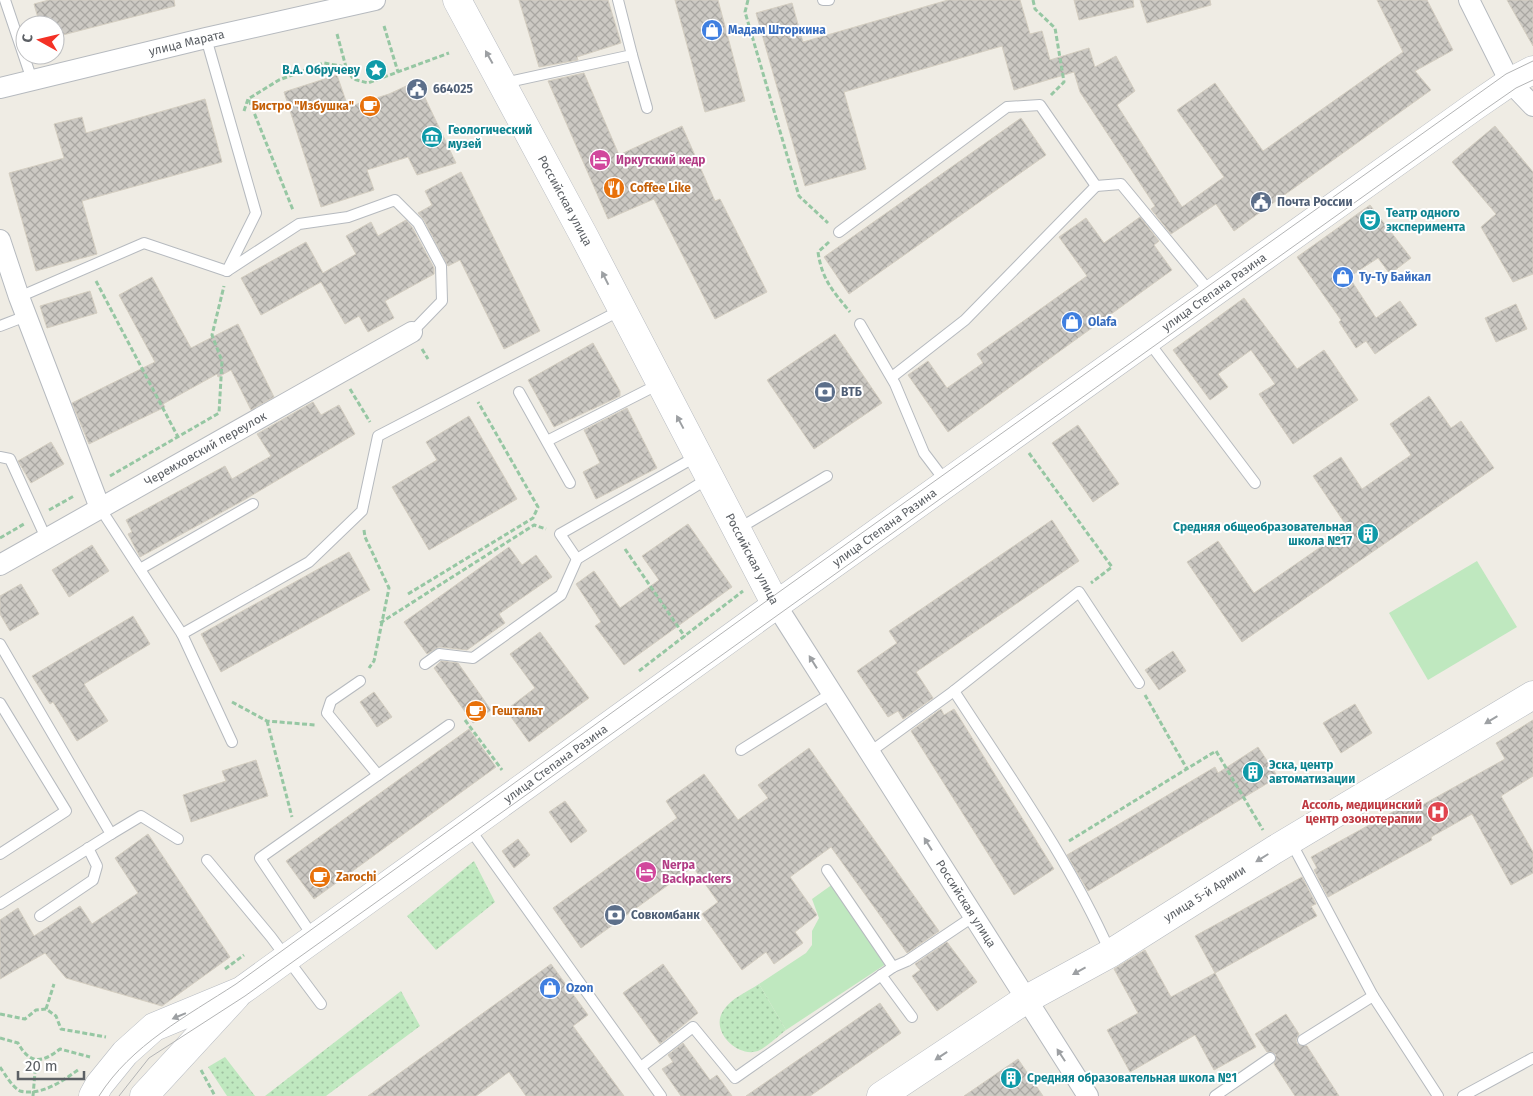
<svg xmlns="http://www.w3.org/2000/svg" width="1533" height="1096" viewBox="0 0 1533 1096" font-family="'Fira Sans',sans-serif">
<defs>
<pattern id="park-dots" width="8" height="8" patternUnits="userSpaceOnUse" patternTransform="scale(1.25)"><rect width="8" height="8" fill="#bfe8bf"/><path d="M2 2h.1M6 6h.1" fill="none" stroke="#9ebf9f" stroke-width="1.8" stroke-linecap="round"/></pattern>
<pattern id="building-cross-hatch" width="8" height="8" patternUnits="userSpaceOnUse" patternTransform="scale(1.25)"><rect width="8" height="8" fill="#ccc9c3"/><path d="M0 0l8 8M0 8l8-8" fill="none" stroke="#a9a7a2"/></pattern>
</defs>
<rect width="100%" height="100%" fill="#efece4"/>
<g fill="#bfe8bf">
<path d="M1477,561L1517,627L1428,680L1389,613Z"/>
<path d="M833,884L886,964L786,1030L759,984L806,953L812,945V931L819,918L812,899Z"/>
</g>
<g fill="url(#park-dots)">
<path d="M474,861L495,902L436,950L407,916Z"/>
<path d="M759,984L786,1030C778,1036 767,1047 758,1051C737,1058 710,1031 723,1011C731,998 747,992 759,984Z"/>
<path d="M401,991L420,1026L326,1096H265Z"/>
<path d="M225,1057L255,1096H227L208,1067Z"/>
</g>
<g fill="url(#building-cross-hatch)" stroke="#d4cec1">
<path d="M49,0H174L175,6L55,37V25H40L34,4Z"/>
<path d="M519,0H608L621,43L577,57L578,60L539,67Z"/>
<path d="M675,0H718L745,101L705,112Z"/>
<path d="M948,0H1020L1030,34L1042,31L1050,60L1089,48L1095,67L1116,56L1135,91L1117,105L1182,207L1224,177L1177,110L1215,83L1263,151L1403,52L1377,0H1427L1453,50L1415,71L1431,90L1234,231L1216,204L1171,234L1151,209L1155,206L1080,92L1074,72L1014,90L1002,46L844,92L866,169L805,186L756,13L792,3L803,42Z"/>
<path d="M1074,0H1133L1134,7L1079,20Z"/>
<path d="M1140,0H1210L1211,5L1147,23Z"/>
<path d="M1507,0H1533V46Z"/>
<path d="M584,73L619,155L682,126L715,201L720,199L767,292L715,319L654,199L608,219L548,81Z"/>
<path d="M337,75L348,107L389,94L417,81L456,163L417,175L408,157L367,170L374,190L321,207L284,92Z"/>
<path d="M205,99L222,162L82,201L97,254L36,271L9,173L64,158L54,124L82,117L86,133Z"/>
<path d="M1021,118L1046,155L849,294L824,257Z"/>
<path d="M1495,126L1533,172V274L1513,282L1481,227L1496,214L1452,162Z"/>
<path d="M461,172L540,331L504,349L460,260L448,266L424,220L418,213L432,205L425,191Z"/>
<path d="M1370,205L1411,258L1390,274L1378,258L1349,277L1376,318L1400,301L1417,325L1375,354L1366,341L1356,348L1339,322L1341,320L1297,257Z"/>
<path d="M1140,217L1159,241L1154,245L1172,270L948,432L908,375L928,361L947,388L983,363L977,354L1087,276L1059,237L1086,218L1104,243Z"/>
<path d="M406,220L412,227L434,268V274L385,301L394,318L368,332L359,316L345,324L321,282L261,315L241,278L306,242L323,273L356,254L346,236L371,222L378,236Z"/>
<path d="M152,277L191,348L238,324L274,397L251,410L231,370L218,377L217,374L163,404L165,407L89,444L72,403L155,362L119,295Z"/>
<path d="M90,291L97,313L47,328L40,306Z"/>
<path d="M1244,298L1297,369L1324,350L1358,400L1293,444L1259,394L1275,384L1251,350L1218,374L1228,387L1210,400L1173,350Z"/>
<path d="M1516,304L1527,329L1496,342L1485,318Z"/>
<path d="M835,334L882,403L814,449L767,380Z"/>
<path d="M593,343L620,391V396L554,427L528,380Z"/>
<path d="M1429,396L1451,428L1461,421L1494,468L1242,642L1187,562L1218,541L1254,593L1348,528L1313,476L1341,457L1362,489L1411,455L1390,424Z"/>
<path d="M313,402L321,415L339,405L355,434L244,500L140,557L128,534L132,532L126,520L225,466L232,479L271,456L257,434Z"/>
<path d="M627,408L657,468L596,499L583,472L600,463L584,430Z"/>
<path d="M469,416L517,499L429,550L392,487L437,460L426,442Z"/>
<path d="M1078,425L1119,484L1093,502L1052,443Z"/>
<path d="M51,442L64,464L31,483L18,461Z"/>
<path d="M1052,520L1079,561L916,672L933,698L903,719L898,711L888,717L857,671L897,643L889,631Z"/>
<path d="M688,524L732,587L624,665L595,626L601,622L576,584L594,571L620,608L659,580L642,556Z"/>
<path d="M92,545L109,571L69,597L52,570Z"/>
<path d="M509,547L522,565L536,555L552,577L499,614L505,623L467,650L439,647L427,654L404,622Z"/>
<path d="M349,552L370,590L221,672L201,634Z"/>
<path d="M21,584L39,614L10,631L0,614V596Z"/>
<path d="M133,616L150,644L84,684L108,721L77,741L53,702L50,704L32,676Z"/>
<path d="M540,632L589,698L529,742L506,710L535,688L510,654Z"/>
<path d="M1173,651L1186,671L1159,690L1145,670Z"/>
<path d="M441,661L458,663L491,710L473,723L434,668Z"/>
<path d="M374,692L392,717L377,727L360,702Z"/>
<path d="M1355,704L1372,733L1341,753L1323,723Z"/>
<path d="M941,709L944,715L954,709L1054,869L1014,895L911,731Z"/>
<path d="M1533,720V776L1501,796L1533,852V873L1511,885L1472,814L1431,837L1432,840L1328,897L1314,870L1317,868L1311,857L1411,802L1415,809L1505,759L1496,743Z"/>
<path d="M469,729L496,767L314,899L286,861Z"/>
<path d="M1258,747L1278,777L1088,891L1067,855L1215,767L1218,773Z"/>
<path d="M809,748L939,931L907,953L831,847L790,877L817,915L795,932L803,943L774,964L766,952L742,970L702,914L718,902L693,867L581,948L553,908L677,818L666,801L704,774L738,820L768,798L758,785Z"/>
<path d="M256,760L268,796L191,822L183,795L226,781L222,771Z"/>
<path d="M565,801L587,831L571,843L549,812Z"/>
<path d="M148,834L230,957L162,1006L66,978L45,953L0,979V920L18,908L34,936L80,906L92,924L138,893L115,858Z"/>
<path d="M518,839L530,855L514,868L502,851Z"/>
<path d="M1302,877L1316,904L1311,906L1317,916L1215,973L1195,936Z"/>
<path d="M947,942L977,982L937,1011L912,976L920,970L915,964Z"/>
<path d="M1145,950L1171,997L1215,973L1256,1047L1214,1070L1195,1035L1130,1072L1107,1030L1138,1013L1114,969Z"/>
<path d="M551,964L588,1015L573,1026L624,1096H526L509,1072L476,1096H368Z"/>
<path d="M663,964L698,1013L660,1044L623,993Z"/>
<path d="M880,1003L901,1033L810,1096H746Z"/>
<path d="M1286,1014L1299,1034L1296,1040L1297,1044L1307,1046L1339,1096H1295L1274,1064L1276,1055L1272,1052H1267L1255,1034Z"/>
<path d="M683,1043L710,1080L717,1075L732,1096H681L662,1069L673,1062L668,1055Z"/>
<path d="M1018,1059L1043,1096H964Z"/>
</g>
<g fill="none" stroke-linecap="round" stroke-linejoin="round">
<g stroke="#b6babf" stroke-width="12">
<g id="lane">
<path d="M5,0L32,80"/>
<path d="M823,0H829"/>
<path d="M632,55L647,108"/>
<path d="M504,83L632,55L618,0"/>
<path d="M839,232L1007,107L1040,105L1096,186L1121,184L1211,293"/>
<path d="M227,271L299,224L348,217L395,200L418,223L441,266L442,301L412,332"/>
<path d="M19,297L144,243L227,271L256,213L206,38"/>
<path d="M860,324L895,384L924,453L946,482"/>
<path d="M0,326L26,316"/>
<path d="M1148,341L1255,483"/>
<path d="M892,377L965,320L1096,186"/>
<path d="M519,392L570,483"/>
<path d="M547,441L659,384"/>
<path d="M0,457L10,459L46,538"/>
<path d="M100,508L182,634L232,742"/>
<path d="M738,529L827,476"/>
<path d="M577,559L560,534L697,456"/>
<path d="M140,569L253,504"/>
<path d="M182,634L309,562L362,511L378,436L621,310"/>
<path d="M0,644L111,834L0,904"/>
<path d="M425,664L439,654L473,658L561,595L577,559L709,478"/>
<path d="M360,681L331,701L327,713L378,775"/>
<path d="M954,691C1009,776 1069,859 1110,952"/>
<path d="M0,703L66,811L0,854"/>
<path d="M741,750L832,693"/>
<path d="M870,752L954,691L1079,592L1139,683"/>
<path d="M469,828L661,1096"/>
<path d="M111,834L141,816L178,839"/>
<path d="M1291,842L1373,996"/>
<path d="M207,860L271,937L321,1004"/>
<path d="M827,870L893,967"/>
<path d="M40,916L93,880L97,866L88,848"/>
<path d="M314,938L260,858L449,725"/>
<path d="M881,975L912,1017"/>
<path d="M1303,1040L1373,996L1438,1096"/>
<path d="M641,1067L693,1027L735,1078L893,967L907,961L974,916"/>
<path d="M1215,1096L1270,1058"/>
<path d="M1463,1096L1533,1058"/>
</g>
</g>
<g stroke="#b6babf" stroke-width="22">
<g id="street">
<path d="M1469,0L1510,82L1533,106"/>
<path id="s1" d="M0,88L206,38L375,0"/>
<path d="M0,240L19,297L100,508"/>
<path id="s2" d="M0,565L412,332"/>
<path id="s3" d="M776,605L1088,1096"/>
</g>
</g>
<g stroke="#b7bbc1" stroke-width="29">
<g id="secondary">
<path id="s4" d="M457,0L584,236L776,605"/>
<path id="s5" d="M93,1096L99,1085L125,1053L154,1027L241,991L776,605L1475,106L1510,82L1533,70"/>
<path d="M144,1096L236,996"/>
<path id="s6" d="M881,1096L1025,1000L1111,953L1274,850L1533,695"/>
</g>
</g>
<g stroke="#96c7a3" stroke-width="3" stroke-dasharray="5 2.5" stroke-linecap="butt">
<path d="M748,0L745,12L799,196L828,223"/>
<path d="M1033,0L1035,9L1055,28L1064,82L1051,95"/>
<path d="M384,26L398,72"/>
<path d="M337,34L346,67"/>
<path d="M249,100L293,210"/>
<path d="M244,111L248,99L279,80L324,63L346,67L353,79L368,83L449,53"/>
<path d="M829,242L818,252C822,280 833,291 850,312"/>
<path d="M96,281L178,437"/>
<path d="M422,349L428,359"/>
<path d="M350,389L370,422"/>
<path d="M1029,453L1112,567L1091,583"/>
<path d="M110,476L219,413L222,361L212,335L224,286"/>
<path d="M49,510L74,496"/>
<path d="M364,530L365,537L389,588L374,661L369,668"/>
<path d="M0,538L24,524"/>
<path d="M625,549L685,637"/>
<path d="M408,594L533,518L538,507L478,402"/>
<path d="M380,623L534,525L546,529"/>
<path d="M639,671L743,591"/>
<path d="M1145,695L1187,769"/>
<path d="M232,702L267,721L315,725"/>
<path d="M465,720L502,770"/>
<path d="M267,721L292,817"/>
<path d="M1069,841L1216,751L1263,830"/>
<path d="M225,969L244,955"/>
<path d="M46,1009L54,984"/>
<path d="M0,1014L25,1019L36,1010L46,1009L56,1016L61,1029L106,1037"/>
<path d="M0,1038L18,1043C30,1065 42,1063 60,1049L90,1057"/>
<path d="M0,1067C5,1074 12,1087 20,1091C41,1096 61,1082 78,1070"/>
<path d="M201,1070L215,1096"/>
<path d="M33,1096L36,1060"/>
</g>
<use href="#lane" stroke="#fff" stroke-width="10"/>
<use href="#street" stroke="#fff" stroke-width="20"/>
<use href="#secondary" stroke="#fff" stroke-width="28"/>
<g stroke="#b3b4b5" stroke-width="1">
<path d="M99,1096C131,1045 187,1016 236,984L772,597L1506,74L1533,61"/>
<path d="M119,1096L149,1058L245,996L1480,113L1516,88L1533,80"/>
</g>
</g>
<defs><path id="oneway-solid" d="M-6-.8H1V-3.2L6.5 0L1 3.2V.8H-6Z" transform="scale(1.25)"/></defs>
<g fill="#9da0a3">
<use href="#oneway-solid" transform="translate(489 57) rotate(-119)"/>
<use href="#oneway-solid" transform="translate(605 278) rotate(-117)"/>
<use href="#oneway-solid" transform="translate(680 422) rotate(-118)"/>
<use href="#oneway-solid" transform="translate(813 662) rotate(-122)"/>
<use href="#oneway-solid" transform="translate(1491 720) rotate(149)"/>
<use href="#oneway-solid" transform="translate(928 844) rotate(-122)"/>
<use href="#oneway-solid" transform="translate(1262 858) rotate(148)"/>
<use href="#oneway-solid" transform="translate(1079 971) rotate(151)"/>
<use href="#oneway-solid" transform="translate(179 1016) rotate(157)"/>
<use href="#oneway-solid" transform="translate(1061 1055) rotate(-123)"/>
<use href="#oneway-solid" transform="translate(941 1056) rotate(146)"/>
</g>
<defs>
<g id="shop-disc" transform="scale(1.125)"><circle r="9.5" fill="#3f7fe0" stroke="#fff"/><path d="M-5-2.5h2.3a2.7 3.5 0 0 1 5.4 0H5L5.5 6h-11ZM-1.5-2.5h3a1.5 2.3 0 0 0-3 0Z" fill="#fff"/></g>
<g id="sight-disc" transform="scale(1.125)"><circle r="9.5" fill="#0f9aa8" stroke="#fff"/><path d="M0-6L1.8-2.2L6-1.7L2.9 1.2L3.7 5.4L0 3.3L-3.7 5.4L-2.9 1.2L-6-1.7L-1.8-2.2Z" fill="#fff"/></g>
<g id="civic-disc" transform="scale(1.125)"><circle r="9.5" fill="#5c6f8a" stroke="#fff"/><path d="M-.6-6.5H3V-4.5H.6V-3L4-1V1h2V6H-6V1h2V-1L-.6-3ZM-1.2 2.5V6h2.4V2.5Z" fill="#fff"/></g>
<g id="cafe-disc" transform="scale(1.125)"><circle r="9.5" fill="#e8710a" stroke="#fff"/><path d="M-5.5-4.5H6V0H3Q3 3.5 0 3.5H-2.5Q-5.5 3.5-5.5 0ZM3-3.2v2h1.7v-2ZM-6 4.5H4V6H-6Z" fill="#fff"/></g>
<g id="museum-disc" transform="scale(1.125)"><circle r="9.5" fill="#0f9aa8" stroke="#fff"/><path d="M0-6L6-3V-2H-6V-3ZM-5-1h2V3h-2ZM-1-1h2V3h-2ZM3-1h2V3H3ZM-6 4H6V6H-6Z" fill="#fff"/></g>
<g id="hotel-disc" transform="scale(1.125)"><circle r="9.5" fill="#d1479c" stroke="#fff"/><path d="M-6-4.5h1.5V1H6V5H4.5V3h-9V5H-6ZM-4 0a1.8 1.8 0 1 1 3.6 0ZM.5 0V-2.5h3Q6-2.5 6 0Z" fill="#fff"/></g>
<g id="restaurant-disc" transform="scale(1.125)"><circle r="9.5" fill="#e8710a" stroke="#fff"/><path d="M-5-6h1v4h1v-4h1v4h1v-4h1v5L-1.5 .5V6h-2V.5L-5-1ZM5-6V6H3V1.5H1.5Q1.5-4 5-6Z" fill="#fff"/></g>
<g id="theatre-disc" transform="scale(1.125)"><circle r="9.5" fill="#0f9aa8" stroke="#fff"/><path d="M-5-5.5Q0-4 5-5.5V0Q5 5 0 6Q-5 5-5 0ZM-3.3-2.5H-1v1.5H-3.3ZM1-2.5H3.3v1.5H1ZM-2.8 1Q0 5.5 2.8 1Z" fill="#fff"/></g>
<g id="bank-disc" transform="scale(1.125)"><circle r="9.5" fill="#5c6f8a" stroke="#fff"/><path d="M-6-4H6V4H-6ZM0-2.3a2.3 2.3 0 1 0 0 4.6a2.3 2.3 0 1 0 0-4.6Z" fill="#fff"/></g>
<g id="building-disc" transform="scale(1.125)"><circle r="9.5" fill="#0f9aa8" stroke="#fff"/><path d="M-4-6H4V6H1V3H-1V6H-4ZM-2.5-4.3h1.7v1.8h-1.7ZM.8-4.3h1.7v1.8H.8ZM-2.5-1h1.7V.8h-1.7ZM.8-1h1.7V.8H.8Z" fill="#fff"/></g>
<g id="hospital-disc" transform="scale(1.125)"><circle r="9.5" fill="#e0444e" stroke="#fff"/><path d="M-5-5h3v3.5h4V-5h3V5h-3V1.5h-4V5h-3Z" fill="#fff"/></g>
</defs>
<g fill-rule="evenodd">
<use href="#shop-disc" x="712" y="30"/>
<use href="#sight-disc" x="376" y="70"/>
<use href="#civic-disc" x="417" y="89"/>
<use href="#cafe-disc" x="370" y="106"/>
<use href="#museum-disc" x="432" y="137"/>
<use href="#hotel-disc" x="600" y="160"/>
<use href="#restaurant-disc" x="614" y="188"/>
<use href="#civic-disc" x="1261" y="202"/>
<use href="#theatre-disc" x="1370" y="220"/>
<use href="#shop-disc" x="1343" y="277"/>
<use href="#shop-disc" x="1072" y="322"/>
<use href="#bank-disc" x="825" y="392"/>
<use href="#building-disc" x="1368" y="534"/>
<use href="#cafe-disc" x="476" y="711"/>
<use href="#building-disc" x="1253" y="772"/>
<use href="#hospital-disc" x="1438" y="812"/>
<use href="#hotel-disc" x="646" y="872"/>
<use href="#cafe-disc" x="320" y="877"/>
<use href="#bank-disc" x="615" y="915"/>
<use href="#shop-disc" x="550" y="988"/>
<use href="#building-disc" x="1011" y="1078"/>
</g>
<g text-anchor="middle" stroke-width="4" stroke-linejoin="round" paint-order="stroke">
<g font-size="12" font-weight="bold" fill="#366cbe" stroke="#fff" text-anchor="start">
<text x="728" y="34">Мадам Шторкина</text>
<text x="1359" y="281">Ту-Ту Байкал</text>
<text x="1088" y="326">Olafa</text>
<text x="566" y="992">Ozon</text>
</g>
<g font-size="12" fill="#5c6065" stroke="#fff">
<text dy="4" stroke="none"><textPath href="#s1" startOffset="192">улица Марата</textPath></text>
<text dy="4" stroke="none"><textPath href="#s4" startOffset="228">Российская улица</textPath></text>
<text dy="4" stroke="none"><textPath href="#s5" startOffset="1385">улица Степана Разина</textPath></text>
<text dy="4" stroke="none"><textPath href="#s2" startOffset="236">Черемховский переулок</textPath></text>
<text dy="4" stroke="none"><textPath href="#s5" startOffset="980">улица Степана Разина</textPath></text>
<text dy="4" stroke="none"><textPath href="#s4" startOffset="632">Российская улица</textPath></text>
<text dy="4" stroke="none"><textPath href="#s5" startOffset="575">улица Степана Разина</textPath></text>
<text dy="4" stroke="none"><textPath href="#s6" startOffset="382">улица 5-й Армии</textPath></text>
<text dy="4" stroke="none"><textPath href="#s3" startOffset="354">Российская улица</textPath></text>
</g>
<g font-size="12" font-weight="bold" fill="#0d838f" stroke="#fff" text-anchor="start">
<text x="360" y="74" text-anchor="end">В.А. Обручеву</text>
<text x="448" y="134">Геологический<tspan x="448" dy="14">музей</tspan></text>
<text x="1386" y="217">Театр одного<tspan x="1386" dy="14">эксперимента</tspan></text>
<text x="1352" y="531" text-anchor="end">Средняя общеобразовательная<tspan x="1352" dy="14">школа №17</tspan></text>
<text x="1269" y="769">Эска, центр<tspan x="1269" dy="14">автоматизации</tspan></text>
<text x="1027" y="1082">Средняя образовательная школа №1</text>
</g>
<g font-size="12" font-weight="bold" fill="#4e5e75" stroke="#fff" text-anchor="start">
<text x="433" y="93">664025</text>
<text x="1277" y="206">Почта России</text>
<text x="841" y="396">ВТБ</text>
<text x="631" y="919">Совкомбанк</text>
</g>
<g font-size="12" font-weight="bold" fill="#c56008" stroke="#fff" text-anchor="start">
<text x="354" y="110" text-anchor="end">Бистро "Избушка"</text>
<text x="630" y="192">Coffee Like</text>
<text x="492" y="715">Гештальт</text>
<text x="336" y="881">Zarochi</text>
</g>
<g font-size="12" font-weight="bold" fill="#b23c85" stroke="#fff" text-anchor="start">
<text x="616" y="164">Иркутский кедр</text>
<text x="662" y="869">Nerpa<tspan x="662" dy="14">Backpackers</tspan></text>
</g>
<g font-size="12" font-weight="bold" fill="#be3a42" stroke="#fff" text-anchor="end">
<text x="1422" y="809">Ассоль, медицинский<tspan x="1422" dy="14">центр озонотерапии</tspan></text>
</g>
</g>
<g transform="translate(40 40) rotate(278)"><circle r="24" fill="#ffffff" stroke="#bebfc1"/>
<path d="M0-4L9 19L0 12L-9 19Z" fill="#f43125"/>
<text y="-8" font-size="14" font-weight="bold" text-anchor="middle" fill="#5c6065">С</text>
</g>
<path d="M18 1071v8h66v-8" fill="none" stroke="#5c6065" stroke-width="2.5"/>
<text x="25" y="1071" font-size="15" fill="#5c6065" stroke="#ffffff" stroke-width="4" paint-order="stroke">20 m</text>
</svg>
